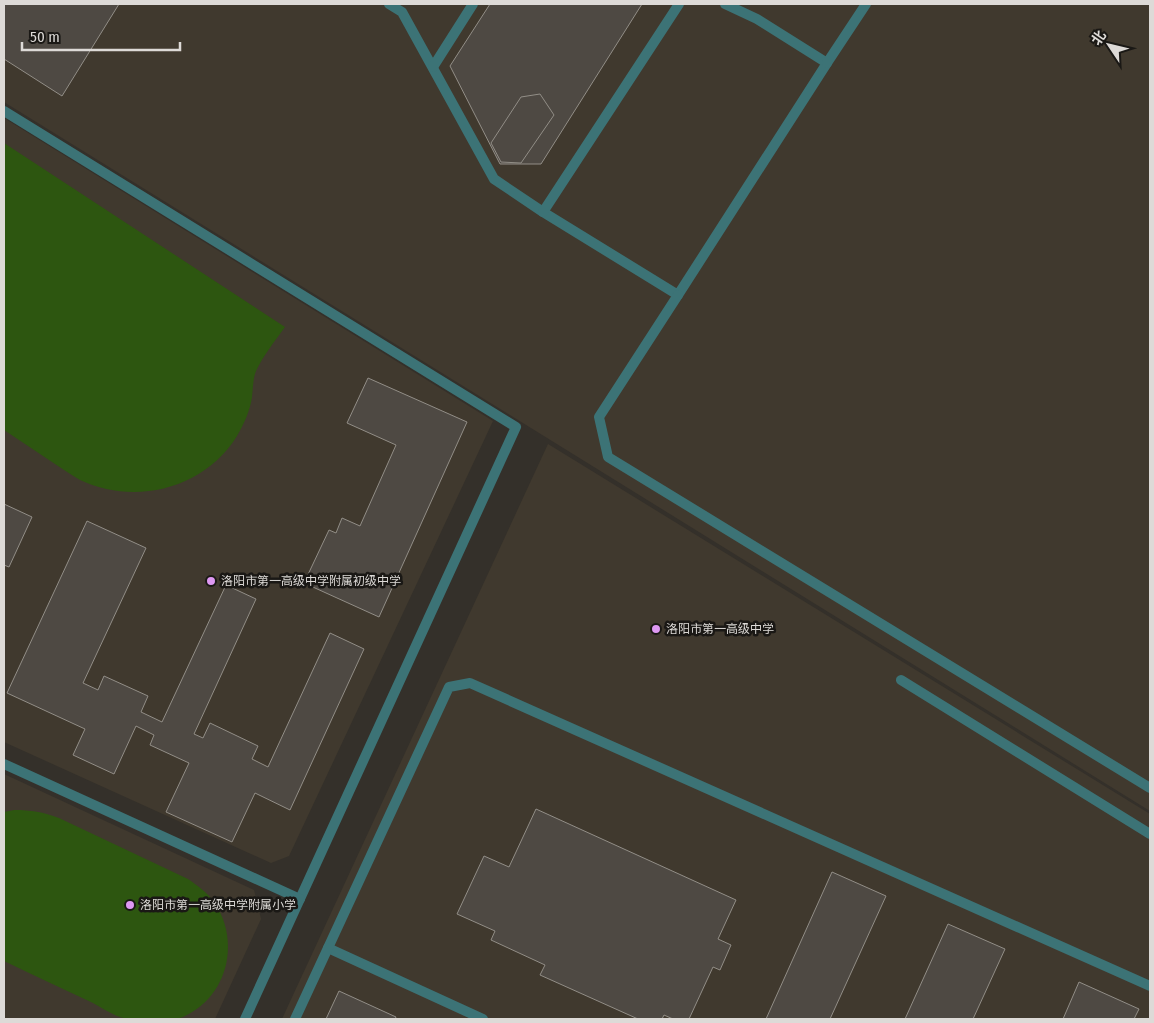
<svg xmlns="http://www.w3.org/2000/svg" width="1154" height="1023" viewBox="0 0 1154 1023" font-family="'Fira Sans Condensed','Noto Sans SC',sans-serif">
<rect width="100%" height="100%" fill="#34302a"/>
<g fill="#40392e">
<path d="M4,4H1150V811L4,102Z"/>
<path d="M4,118L493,421L289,856L271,863L4,742Z"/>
<path d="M548,444L1150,814V1019H282Z"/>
<path d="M4,774L254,890L261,919L215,1019H4Z"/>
</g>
<g fill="#2d5610">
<path d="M4,143L285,327C275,341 263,356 256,371C253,378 253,389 252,397C250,411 244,424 237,436C204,489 135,506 80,480C71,475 63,469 55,464C38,453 21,441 4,430Z"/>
<path d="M14,810C31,810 43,812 59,818L188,879C198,886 207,892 214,902C240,939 229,994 187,1015C172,1023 148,1020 131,1019C118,1019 104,1009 93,1003C63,989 33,975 4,961V812Z"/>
</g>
<g fill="#4e4943" stroke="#928e87">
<path d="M4,4H119L62,96L4,59Z"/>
<path d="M490,4H642L541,164H500L450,66Z"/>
<path d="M540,94L554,115L521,163L501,162L491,143L521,97Z"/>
<path d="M368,378L467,422L379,617L304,583L329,530L336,533L342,518L360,526L396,445L347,423Z"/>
<path d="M4,504L32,517L9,567L4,565Z"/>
<path d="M87,521L146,548L83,683L98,690L104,676L148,696L141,712L162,722L226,585L256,599L194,734L203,738L210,723L258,746L252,759L268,767L330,633L364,649L290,810L255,793L232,842L166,812L189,763L150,745L154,735L136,726L114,774L73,755L85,729L7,693Z"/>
<path d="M536,809L736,900L718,939L731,945L720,970L713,967L689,1019H673L664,1015L662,1019H638L540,975L545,965L491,940L495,931L457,914L484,856L509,867Z"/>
<path d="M832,872L886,896L830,1019H766Z"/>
<path d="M948,924L1005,949L973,1019H905Z"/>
<path d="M1079,982L1139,1009L1134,1019H1063Z"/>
<path d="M339,991L396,1017L395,1019H326Z"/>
</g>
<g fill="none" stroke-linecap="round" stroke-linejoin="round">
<g stroke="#3c7376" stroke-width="10">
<path d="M389,4L402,12L494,179L543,212L678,295L827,63L757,19L725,4"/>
<path d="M827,63L866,4"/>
<path d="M433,67L473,4"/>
<path d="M4,111L516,427L245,1019"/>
<path d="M543,212L679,4"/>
<path d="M678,295L599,417L608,457L1150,788"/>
<path d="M901,680L1150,834"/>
<path d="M4,764L300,899"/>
<path d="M328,948L483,1019"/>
<path d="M295,1019L449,687L470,683L1150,986"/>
</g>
</g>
<g fill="#de98f2" stroke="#1a1815" stroke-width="2">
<circle cx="211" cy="581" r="5"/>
<circle cx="656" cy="629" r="5"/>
<circle cx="130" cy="905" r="5"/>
</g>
<g text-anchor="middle" stroke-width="5" stroke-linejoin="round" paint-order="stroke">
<g font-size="12" fill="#dddad7" stroke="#1a1815" text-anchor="start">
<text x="221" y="585">洛阳市第一高级中学附属初级中学</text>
<text x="666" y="633">洛阳市第一高级中学</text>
<text x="140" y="909">洛阳市第一高级中学附属小学</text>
</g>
</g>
<rect width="1154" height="1023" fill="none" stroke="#dddad7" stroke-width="10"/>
<g transform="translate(1109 45) rotate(305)" stroke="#1a1815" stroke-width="4" paint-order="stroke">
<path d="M0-4L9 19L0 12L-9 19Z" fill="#dddad7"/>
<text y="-8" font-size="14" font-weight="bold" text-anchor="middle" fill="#dddad7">北</text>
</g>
<path d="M22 42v8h158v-8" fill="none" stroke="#dddad7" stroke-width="2.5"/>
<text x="30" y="42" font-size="15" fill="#dddad7" stroke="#1a1815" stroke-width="4" paint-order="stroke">50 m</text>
</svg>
